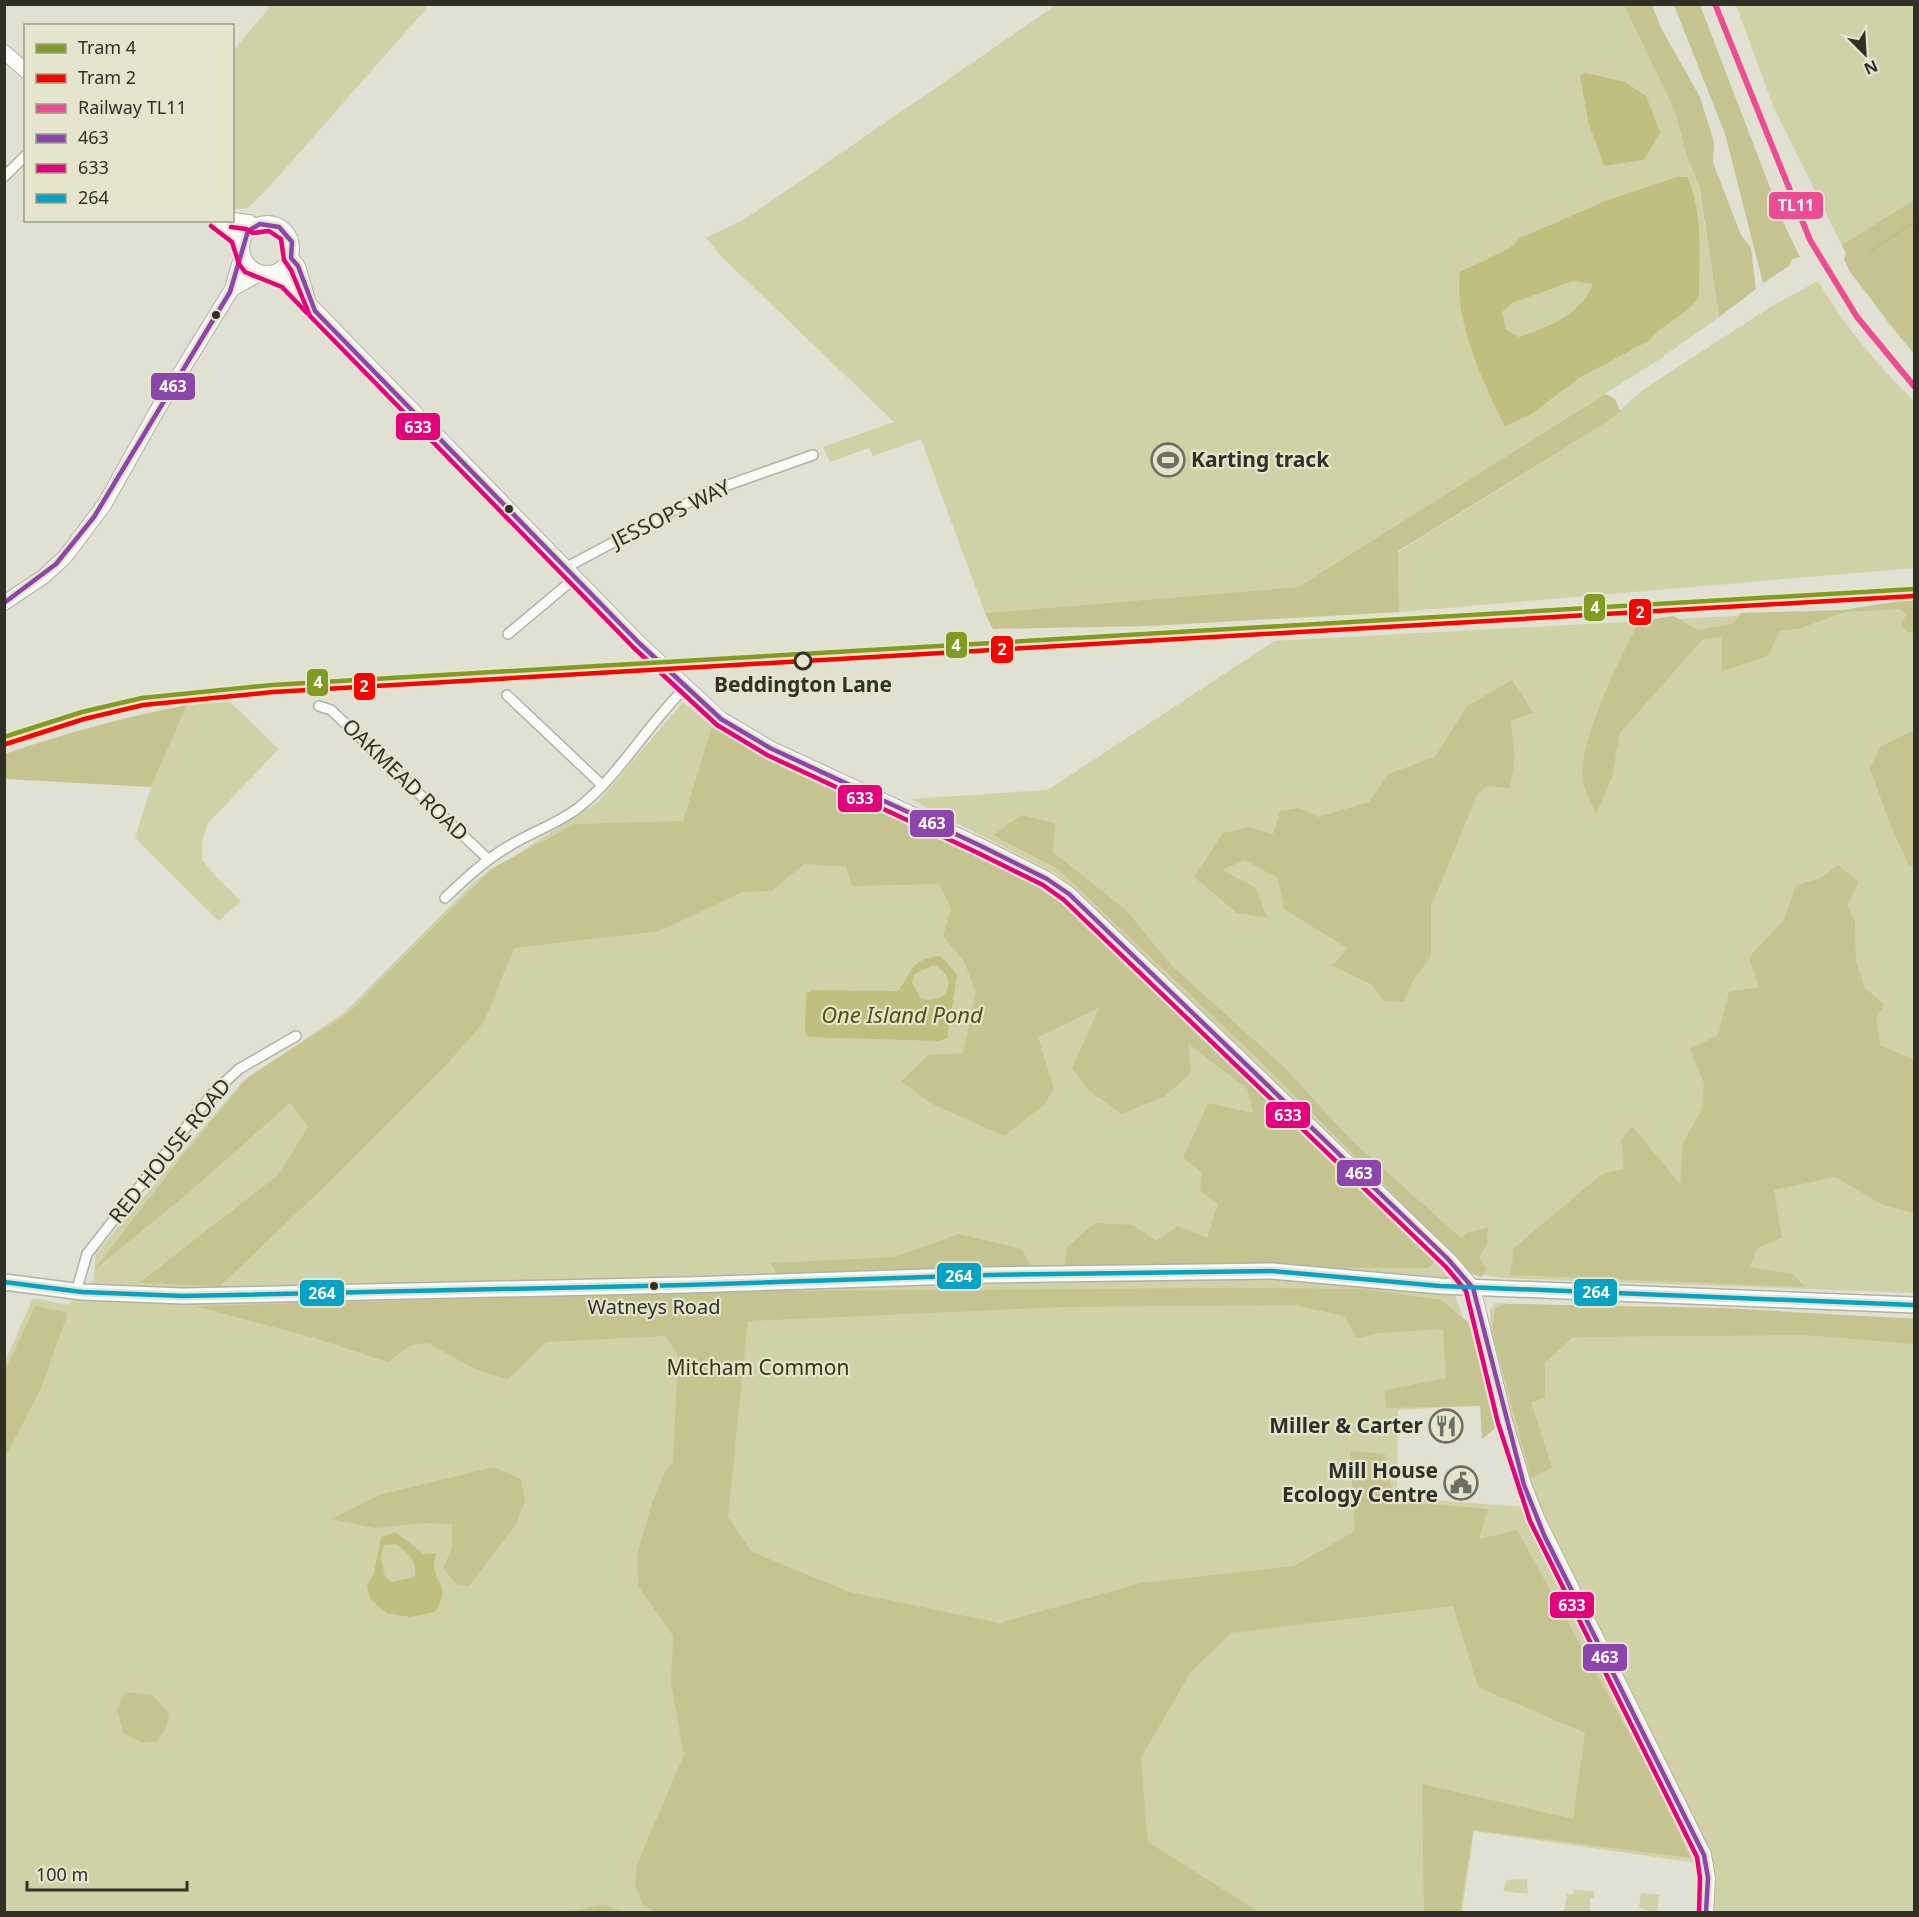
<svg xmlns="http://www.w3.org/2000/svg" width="1919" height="1917" viewBox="0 0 1919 1917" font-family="'Noto Sans',sans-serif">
<rect width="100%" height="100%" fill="#e0e0d3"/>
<g fill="#d1d1a8">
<path d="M266,5H426L425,10L270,186L248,208L234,209L233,51L269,8Z"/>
<path d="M1056,5H1647L1686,104L1719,317L1657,361L1298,587L985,613L921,439L873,456L869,448L830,462L823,447L894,422L722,257L706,238L745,219Z"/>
<path d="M1736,5H1914V354L1888,323L1844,259L1846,254L1842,245L1774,108Z"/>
<path d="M1818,281C1845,326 1876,364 1914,401V568L1399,612L1398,552L1607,422L1644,389L1772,306Z"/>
<path d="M1914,599V1293L1503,1278L1478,1274L1056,874L910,799L1048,790L1274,641L1843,610Z"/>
<path d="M230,702L279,749L208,823L202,841V859L216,877L241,901L219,921L135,838L151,787L187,705Z"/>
<path d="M683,702L706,722L1045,892L1370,1191L1429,1252L1447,1276L1459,1306L1487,1396L1480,1405L1398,1410L1397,1489L1407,1498L1525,1507L1539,1543L1698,1863L1474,1831L1462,1912H5L4,1364L33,1298L68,1305L94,1279L96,1253L242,1082L345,1012L475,881L598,802Z"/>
<path d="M1495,1303L1914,1318V1912H1711L1714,1882L1710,1857L1528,1486L1491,1331L1490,1310Z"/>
<path d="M1527,1879L1528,1894L1503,1891L1507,1880Z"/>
<path d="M1574,1890L1594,1891V1898H1590V1912H1564L1567,1894L1573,1895Z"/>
<path d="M1641,1893L1659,1895L1657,1912H1649L1639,1907Z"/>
</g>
<g fill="#c5c490">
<path d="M1624,5H1652L1661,28L1700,97L1714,142L1713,163L1741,235L1751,248L1756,289L1719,317L1699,184L1688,160L1675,111Z"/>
<path d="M1674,5H1700L1784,224L1800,257L1792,259L1789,266L1763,283L1725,134Z"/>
<path d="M1914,200V354L1850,272L1844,259L1846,254L1842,245Z"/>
<path d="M1605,394L1615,399L1620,411L1607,422L1398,551L1399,612L1149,626L993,629L985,613L1298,587Z"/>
<path d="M1914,599V633L1907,632L1901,625L1906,615L1900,609L1845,612L1801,628L1780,631L1768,656L1722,671V637L1703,639L1620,733L1612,777L1596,814C1592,804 1586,794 1583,783C1575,749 1622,652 1640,621L1674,616L1697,630L1732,624L1741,613L1843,610Z"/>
<path d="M1512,680L1533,712L1511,721L1515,758L1510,788L1488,786L1478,793L1431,906V956L1412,982L1404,1002L1384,1001L1371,984L1333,966L1347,948L1284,909L1278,878L1245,860L1222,870L1256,888L1267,918L1237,913L1194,877L1223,833L1250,827L1273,834L1280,811L1299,808L1318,817L1369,802L1388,774L1435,757L1467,706Z"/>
<path d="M187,705L151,787L5,779V754C65,733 125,717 187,705Z"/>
<path d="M713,723L1046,887L1193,1023L1433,1258V1264L1428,1268L1065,1266L1067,1247L1095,1223L1133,1225L1156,1241L1178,1226L1207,1238L1218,1204L1200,1191L1202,1172L1183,1158L1208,1103L1253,1113L1248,1090L1188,1043L1191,1073L1165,1096L1122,1114L1088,1090L1072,1068L1099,1008L1038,1037L1054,1089L1043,1106L1004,1136L930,1103L901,1081L928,1055L963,1053L976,993L964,961L943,936L951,909L939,884L852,886L846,867L804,864L772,891L742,892L660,931L514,948L484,1022L446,1065L324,1187L220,1286L139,1283L278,1175L308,1127L290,1103L186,1195L93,1271L175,1165L248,1077L350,1012L491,869L575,824L683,821Z"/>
<path d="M1914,730V867L1908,864L1888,819L1870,768L1881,746Z"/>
<path d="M1021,815L1055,823L1053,852L1126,910L1171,965L1284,1067L1351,1140L1461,1238L1469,1232L1488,1228L1487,1244L1479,1258L1487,1269L1481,1277L1472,1274L1260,1061L1058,869L993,835Z"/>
<path d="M1838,865L1859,882L1847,906L1855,921L1856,962L1865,988L1885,1005L1876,1017L1880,1045L1914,1060V1213L1883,1205L1835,1177L1774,1190L1782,1238L1757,1248L1750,1267L1792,1274L1806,1287L1510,1275L1514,1248L1603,1173L1624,1169L1621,1140L1632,1126L1680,1184L1683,1143L1702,1109L1704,1084L1690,1049L1718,1035L1729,992L1759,987L1749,957L1784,920L1796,885L1821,878Z"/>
<path d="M959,1234L1022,1249L1031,1267L777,1274L770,1263L895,1257Z"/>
<path d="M1228,1288L1367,1289L1441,1300L1468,1322L1500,1424L1482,1439L1480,1406L1386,1408L1385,1390L1446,1378L1443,1329L1379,1333L1357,1338L1344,1316L1294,1305L1063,1307L748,1321L728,1517L752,1552L850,1592L999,1623L1141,1583L1294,1566L1355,1531L1350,1451L1385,1454L1394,1501L1488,1509L1479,1539L1517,1530L1654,1778L1691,1858L1473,1830L1460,1912H1424L1422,1784L1573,1819L1585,1733L1478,1687L1453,1606L1231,1633L1190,1673L1141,1758L1148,1842L1259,1912H654L643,1905L635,1884L637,1864L684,1755L671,1684L673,1636L638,1586L637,1555L653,1500L666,1469L673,1463L678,1355L665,1336L546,1342L508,1380L475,1369L428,1343L410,1345L388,1362L314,1338L195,1306L775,1291Z"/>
<path d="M1507,1304L1724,1308L1914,1319V1344L1804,1335L1573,1337L1545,1363V1398L1531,1402L1552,1468L1531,1478L1492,1332L1495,1308Z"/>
<path d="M35,1306L68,1313L41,1388L5,1458V1371Z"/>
<path d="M494,1467L521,1479L525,1501L515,1526L469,1586L456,1584L443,1568L452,1548V1524L425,1523L374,1528L331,1519L379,1495Z"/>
<path d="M125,1692L152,1695L169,1713L166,1728L157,1741L143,1743L123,1733L117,1710Z"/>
<path d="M604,1905L623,1912H565Z"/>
</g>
<g fill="#c0bf80" fill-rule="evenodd">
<path d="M1586,73L1625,82L1646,96L1660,132L1644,160L1604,166L1588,121L1580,76Z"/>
<path d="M1677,177H1687C1704,214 1699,256 1699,296C1689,315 1663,322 1650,340L1579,378L1530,415L1505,426C1484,386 1453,317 1460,272L1510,248L1520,238L1608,200ZM1573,281L1593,284C1580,315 1549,327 1519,337L1506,330L1502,312L1512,303Z"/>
<path d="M941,956L957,975L947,1038L940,1041L808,1037L805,1032L806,993L812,990L898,991C916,968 907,961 941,956ZM934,965C960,978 948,1005 921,999L912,982L915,974Z"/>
<path d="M395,1532L424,1554L436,1553C436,1557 433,1563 434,1567C438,1590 451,1584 435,1612L410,1617L387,1613L371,1600L367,1586L374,1573L381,1537ZM395,1544C407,1551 418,1562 415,1577L392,1582L385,1577L381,1557L384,1545Z"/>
</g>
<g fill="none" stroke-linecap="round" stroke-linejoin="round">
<path stroke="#c0bf80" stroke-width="3" d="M1871,251L1914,222"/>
<g stroke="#b1b1a7" stroke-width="12">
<g id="street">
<path d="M4,177L26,155"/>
<path d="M565,568L708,492L813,455"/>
<path d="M508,634L575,578"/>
<path d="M507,695L602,785"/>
<path d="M319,706L331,710L488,859"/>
<path d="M445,898C465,879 485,860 509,846C532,832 557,824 578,808C620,775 647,725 685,688"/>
<path d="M76,1292L87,1254L212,1094L239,1069L296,1036"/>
</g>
</g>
<g stroke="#b1b1a7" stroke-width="16">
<g id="secondary">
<path d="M4,52L26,71"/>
<path d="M215,220L234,234L242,246"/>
<path d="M232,220L249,222L254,226"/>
<circle cx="267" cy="248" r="25"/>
<path d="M291,258L298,266L308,300"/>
<path d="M272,273L286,280L639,643L721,719L770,748L979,845L1047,879L1069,894L1451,1262L1473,1288L1505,1421L1524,1485L1537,1518L1704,1855L1708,1878L1706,1912"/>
<path d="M232,289L261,273"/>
<path d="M4,603L43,577L65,557L104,505L158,409L232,289L242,254"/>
</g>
</g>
<g stroke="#b1b1a7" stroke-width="18">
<path id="primary" d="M4,1282L82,1292L183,1296L687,1285L987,1275L1272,1271L1440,1286L1914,1305"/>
</g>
<use href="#street" stroke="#fafaf8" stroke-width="9"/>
<use href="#secondary" stroke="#fafaf8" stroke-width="14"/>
<use href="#primary" stroke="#fafaf8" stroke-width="15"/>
<g stroke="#e5e5ce" stroke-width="9">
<path id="bus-1" d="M4,603L56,564L94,517L230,292L248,231L260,224L279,227L292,242L291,258L298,266L315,311L639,643L721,719L770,748L979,845L1047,879L1069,894L1447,1258L1473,1288L1524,1485L1544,1535L1704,1855L1708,1878L1706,1912"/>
</g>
<g stroke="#e5e5ce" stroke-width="9">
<g id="bus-2">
<path d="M211,226L232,242L239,264L245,272L282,287L307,313"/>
<path d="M231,227L246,229L253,233L269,231L281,239L284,260L291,270L310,316L634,648L717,725L767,755L976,852L1043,885L1064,900L1446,1267L1466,1291L1498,1423L1530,1521L1697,1857L1700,1878L1699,1912"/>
</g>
</g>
<g stroke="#e5e5ce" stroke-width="9">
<path id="bus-3" d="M4,1282L82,1292L183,1296L687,1285L987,1275L1272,1271L1440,1286L1914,1305"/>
</g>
<use href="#bus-1" stroke="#8e44ad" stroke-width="4.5"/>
<use href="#bus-2" stroke="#e5007d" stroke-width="4.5"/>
<use href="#bus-3" stroke="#02a3c6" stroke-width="4.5"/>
<g stroke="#e5e5ce" stroke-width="10">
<path id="rail-1" d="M1715,4L1810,240L1857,317L1914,386"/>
</g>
<use href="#rail-1" stroke="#ee4b95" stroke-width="6"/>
<g stroke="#e5e5ce" stroke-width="9">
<path id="tram-1" d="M4,737L82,712L142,698L272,685L1914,589"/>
</g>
<g stroke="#e5e5ce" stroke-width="9">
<path id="tram-2" d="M6,744L84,719L143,705L273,692L1914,596"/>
</g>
<use href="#tram-1" stroke="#809d21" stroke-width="4.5"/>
<use href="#tram-2" stroke="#f00" stroke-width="4.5"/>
</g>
<defs>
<g id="stadium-ring" transform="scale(1.725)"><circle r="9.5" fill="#e5e5ce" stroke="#6e6e63" stroke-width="1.5"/><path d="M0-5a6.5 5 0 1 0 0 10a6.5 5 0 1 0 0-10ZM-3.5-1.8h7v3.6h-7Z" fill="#6e6e63"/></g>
<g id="restaurant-ring" transform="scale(1.725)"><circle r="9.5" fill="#e5e5ce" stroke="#6e6e63" stroke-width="1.5"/><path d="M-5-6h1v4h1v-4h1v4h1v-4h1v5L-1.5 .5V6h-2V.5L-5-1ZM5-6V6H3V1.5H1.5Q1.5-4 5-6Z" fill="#6e6e63"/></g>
<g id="civic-ring" transform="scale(1.725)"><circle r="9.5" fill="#e5e5ce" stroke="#6e6e63" stroke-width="1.5"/><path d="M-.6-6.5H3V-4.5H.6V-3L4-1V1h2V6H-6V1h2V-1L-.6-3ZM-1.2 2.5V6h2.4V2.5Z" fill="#6e6e63"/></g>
</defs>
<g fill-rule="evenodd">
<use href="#stadium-ring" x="1168" y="460"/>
<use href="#restaurant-ring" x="1446" y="1426"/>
<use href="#civic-ring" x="1461" y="1483"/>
</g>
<g fill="#303027" stroke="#e5e5ce" stroke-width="2">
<circle cx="216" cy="315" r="5"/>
<circle cx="509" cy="509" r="5"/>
<circle cx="654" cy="1286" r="5"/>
</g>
<circle fill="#e5e5ce" stroke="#303027" stroke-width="3" cx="803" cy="661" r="8"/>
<g text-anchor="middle" stroke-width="4.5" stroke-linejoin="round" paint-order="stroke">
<g font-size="20" fill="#303027" stroke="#e5e5ce">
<text x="654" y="1314">Watneys Road</text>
</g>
<g font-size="21" font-weight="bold" fill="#303027" stroke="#e5e5ce" text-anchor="end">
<text x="1191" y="467" text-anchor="start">Karting track</text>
<text x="1423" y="1433">Miller &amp; Carter</text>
<text x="1438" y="1478">Mill House<tspan x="1438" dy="24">Ecology Centre</tspan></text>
</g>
<g font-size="21" fill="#303027" stroke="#e5e5ce">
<text transform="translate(671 514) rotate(-26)" y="7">JESSOPS WAY</text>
<text transform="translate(405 780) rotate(44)" y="7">OAKMEAD ROAD</text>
<text transform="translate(170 1151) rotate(-51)" y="7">RED HOUSE ROAD</text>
</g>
<g font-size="21" font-weight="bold" fill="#303027" stroke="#e5e5ce">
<text x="803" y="692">Beddington Lane</text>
</g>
<g font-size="21" fill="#353510" stroke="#e5e5ce">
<text x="758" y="1375">Mitcham Common</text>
</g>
<g font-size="22" font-style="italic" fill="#525111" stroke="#e5e5ce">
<text x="902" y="1023">One Island Pond</text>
</g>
</g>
<g stroke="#e5e5ce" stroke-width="2">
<rect x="1768" y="191" width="56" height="29" rx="6" fill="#ee4b95"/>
<rect x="150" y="372" width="46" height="29" rx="6" fill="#8e44ad"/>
<rect x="395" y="412" width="46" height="29" rx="6" fill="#e5007d"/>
<rect x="1583" y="593" width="23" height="29" rx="6" fill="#809d21"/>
<rect x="1628" y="598" width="24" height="28" rx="6" fill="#f00"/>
<rect x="945" y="631" width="23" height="28" rx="6" fill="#809d21"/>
<rect x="990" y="635" width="24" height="29" rx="6" fill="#f00"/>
<rect x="306" y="668" width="23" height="29" rx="6" fill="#809d21"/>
<rect x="353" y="672" width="23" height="29" rx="6" fill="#f00"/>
<rect x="837" y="784" width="46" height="29" rx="6" fill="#e5007d"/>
<rect x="909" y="809" width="46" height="29" rx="6" fill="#8e44ad"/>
<rect x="1265" y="1101" width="46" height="28" rx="6" fill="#e5007d"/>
<rect x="1336" y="1159" width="46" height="28" rx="6" fill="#8e44ad"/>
<rect x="936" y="1262" width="46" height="28" rx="6" fill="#02a3c6"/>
<rect x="1573" y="1278" width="45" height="29" rx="6" fill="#02a3c6"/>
<rect x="299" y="1279" width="46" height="28" rx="6" fill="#02a3c6"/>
<rect x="1549" y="1591" width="46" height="28" rx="6" fill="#e5007d"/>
<rect x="1582" y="1643" width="46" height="29" rx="6" fill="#8e44ad"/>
</g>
<g font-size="16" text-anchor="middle" font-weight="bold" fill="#fff">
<text x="1796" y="211">TL11</text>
<text x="173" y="392">463</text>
<text x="418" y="433">633</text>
<text x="1595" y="613">4</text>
<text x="1640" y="618">2</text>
<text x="956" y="651">4</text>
<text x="1002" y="655">2</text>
<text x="318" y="688">4</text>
<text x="364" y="692">2</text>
<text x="860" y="804">633</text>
<text x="932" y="829">463</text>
<text x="1288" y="1121">633</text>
<text x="1359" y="1179">463</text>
<text x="959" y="1282">264</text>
<text x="1596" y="1298">264</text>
<text x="322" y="1299">264</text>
<text x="1572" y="1611">633</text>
<text x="1605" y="1663">463</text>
</g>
<rect width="1919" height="1917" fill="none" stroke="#303027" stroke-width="12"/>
<rect x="24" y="24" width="210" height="198" fill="#e5e5ce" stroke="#9d9d8b" stroke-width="1.5"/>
<rect x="36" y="44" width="30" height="9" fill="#809d21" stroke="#9d9d8b" stroke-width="1.5"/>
<text x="78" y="54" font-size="18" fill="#303027">Tram 4</text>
<rect x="36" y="74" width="30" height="9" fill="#ff0000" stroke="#9d9d8b" stroke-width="1.5"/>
<text x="78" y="84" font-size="18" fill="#303027">Tram 2</text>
<rect x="36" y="104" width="30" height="9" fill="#ee4b95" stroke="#9d9d8b" stroke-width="1.5"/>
<text x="78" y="114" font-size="18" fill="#303027">Railway TL11</text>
<rect x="36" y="134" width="30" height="9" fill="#8e44ad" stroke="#9d9d8b" stroke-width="1.5"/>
<text x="78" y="144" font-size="18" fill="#303027">463</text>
<rect x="36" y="164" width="30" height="9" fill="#e5007d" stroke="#9d9d8b" stroke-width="1.5"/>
<text x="78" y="174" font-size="18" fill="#303027">633</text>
<rect x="36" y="194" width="30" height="9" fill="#02a3c6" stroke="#9d9d8b" stroke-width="1.5"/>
<text x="78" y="204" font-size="18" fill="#303027">264</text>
<g transform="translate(1865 54) rotate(156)" stroke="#e5e5ce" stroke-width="4.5" paint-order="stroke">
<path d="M0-4.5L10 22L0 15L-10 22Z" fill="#303027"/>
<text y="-9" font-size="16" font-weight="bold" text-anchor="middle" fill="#303027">N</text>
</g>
<path d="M27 1881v9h160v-9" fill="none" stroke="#303027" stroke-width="3"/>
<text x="36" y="1881" font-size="18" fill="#303027" stroke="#e5e5ce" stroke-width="4.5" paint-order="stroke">100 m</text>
</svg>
